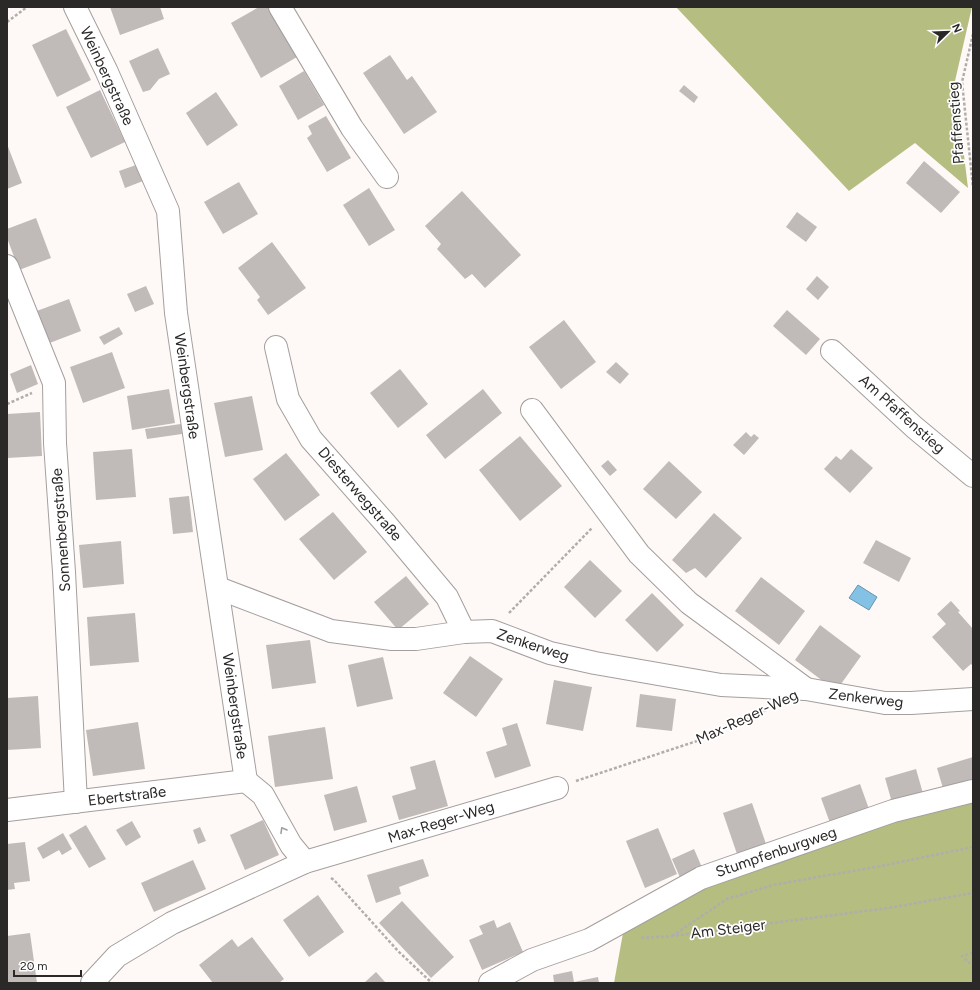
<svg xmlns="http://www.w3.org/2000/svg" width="980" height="990" viewBox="0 0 980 990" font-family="Figtree,sans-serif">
<rect width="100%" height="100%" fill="#fef9f7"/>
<g fill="#b6bd81">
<path d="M676,7H972L955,81L968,188L915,143L849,191Z"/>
<path d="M973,800V983H614L623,933L689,893L858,831Z"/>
</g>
<path fill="#83c2e4" stroke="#6994ac" d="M858,585L877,597L869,610L849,598Z"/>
<g fill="#c0bab9">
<path d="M110,7H160L164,19L120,35Z"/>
<path d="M259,7H269L297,57L261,78L231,23Z"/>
<path d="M66,29L91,80L57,97L32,45Z"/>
<path d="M158,48L170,74L159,79L150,90L143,92L129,61Z"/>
<path d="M390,55L407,80L412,76L437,112L404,134L363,73Z"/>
<path d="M304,71L324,105L298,120L279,86Z"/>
<path d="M684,85L698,97L694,103L679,91Z"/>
<path d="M100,90L125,142L91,158L66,107Z"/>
<path d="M216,92L238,125L207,146L186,113Z"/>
<path d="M326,116L351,158L327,172L307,138L312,134L308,126Z"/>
<path d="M7,144L22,183L7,189Z"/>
<path d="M924,161L960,192L941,213L906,183Z"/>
<path d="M136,165L143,181L125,188L119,171Z"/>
<path d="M239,182L258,214L223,234L204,202Z"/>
<path d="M369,188L395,230L369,246L343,205Z"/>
<path d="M462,191L521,255L485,288L472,274L465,279L437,249L441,244L425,226Z"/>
<path d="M797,212L817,227L806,242L786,227Z"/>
<path d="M36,218L51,258L19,270L7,238V229Z"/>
<path d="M272,242L306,288L268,315L257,300L260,297L238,268Z"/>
<path d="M817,276L829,287L818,300L806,289Z"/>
<path d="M146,286L154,304L135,312L127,294Z"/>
<path d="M69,299L81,331L47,344L34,312Z"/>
<path d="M787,310L820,339L806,355L773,326Z"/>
<path d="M564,320L596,362L561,389L529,347Z"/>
<path d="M119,327L123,334L104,345L99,337Z"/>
<path d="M112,352L125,388L83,403L70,367Z"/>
<path d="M616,362L629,374L620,384L606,372Z"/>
<path d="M31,365L38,384L17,393L10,374Z"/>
<path d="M400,369L428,404L398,428L370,393Z"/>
<path d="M169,389L175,423L132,430L127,396Z"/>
<path d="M483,389L502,413L445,459L426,435Z"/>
<path d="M252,396L263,450L225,457L214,403Z"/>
<path d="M40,412L42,456L7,458V414Z"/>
<path d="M181,424L182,434L147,439L145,429Z"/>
<path d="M746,432L751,437L754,434L759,438L744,455L733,445Z"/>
<path d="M520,436L562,486L520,521L479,470Z"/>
<path d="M132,449L136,497L96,500L93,452Z"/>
<path d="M851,449L873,468L850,493L824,469L836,456L841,460Z"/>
<path d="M286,453L320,495L285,521L253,479Z"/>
<path d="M608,460L617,470L610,476L601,466Z"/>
<path d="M669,461L702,492L676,519L643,489Z"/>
<path d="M189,496L193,532L173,534L169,498Z"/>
<path d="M333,512L367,552L334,580L299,539Z"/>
<path d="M714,513L742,538L706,578L695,568L686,573L672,560Z"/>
<path d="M876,540L911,558L899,582L863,563Z"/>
<path d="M121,541L124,584L83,588L79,545Z"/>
<path d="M590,560L622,591L595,618L564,587Z"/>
<path d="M406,576L429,604L398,630L374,602Z"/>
<path d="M761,577L805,611L779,645L735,611Z"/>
<path d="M652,593L684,625L657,652L625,620Z"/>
<path d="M951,601L960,611L958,612L973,629V666L971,664L963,671L932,637L946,624L937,614Z"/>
<path d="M135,613L139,662L90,666L87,617Z"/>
<path d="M820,625L861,656L836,691L795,660Z"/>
<path d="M310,640L316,683L272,689L266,645Z"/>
<path d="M470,656L503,679L476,717L443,693Z"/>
<path d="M383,657L393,699L357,707L348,665Z"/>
<path d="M554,680L592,687L583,731L546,724Z"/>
<path d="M640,694L676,699L672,731L636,727Z"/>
<path d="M38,696L41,748L7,750V698Z"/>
<path d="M138,722L145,769L93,776L86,730Z"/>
<path d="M517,723L531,766L495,778L486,752L507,745L502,728Z"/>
<path d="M325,727L333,779L275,787L268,736Z"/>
<path d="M973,757V787L945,795L937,768Z"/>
<path d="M435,760L448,806L399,820L392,796L416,789L410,767Z"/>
<path d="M916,769L924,797L893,806L885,778Z"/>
<path d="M860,784L869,809L830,823L821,798Z"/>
<path d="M357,786L367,822L334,831L324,795Z"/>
<path d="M752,803L766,844L737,854L723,813Z"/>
<path d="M263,820L279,855L245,870L230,835Z"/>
<path d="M132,821L141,837L126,846L116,830Z"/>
<path d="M86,825L106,859L89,868L69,835Z"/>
<path d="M200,827L206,841L198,844L193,830Z"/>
<path d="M658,828L677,874L645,888L626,841Z"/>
<path d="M63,833L72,849L62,855L59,850L43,859L37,848Z"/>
<path d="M25,842L30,881L14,883L15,889L7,890V844Z"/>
<path d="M694,849L704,872L682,882L672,859Z"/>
<path d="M423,859L429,876L399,887L401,894L376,903L367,875Z"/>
<path d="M193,860L206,889L154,912L141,883Z"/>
<path d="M318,895L344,932L309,957L283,920Z"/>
<path d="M402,901L454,957L431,978L379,923Z"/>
<path d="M494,920L497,928L510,922L523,952L482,970L469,940L483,934L479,926Z"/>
<path d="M30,933L37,983H7V936Z"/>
<path d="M252,937L284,979L279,983H213L199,965L232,939L238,947Z"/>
<path d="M572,971L574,982L598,977L599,983H551L554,982L553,975Z"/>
<path d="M376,972L386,983H364Z"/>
</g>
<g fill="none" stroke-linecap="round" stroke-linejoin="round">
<g stroke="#a49f9d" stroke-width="24">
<g id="minor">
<path d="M75,7L106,70L168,211L176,313L246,781"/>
<path d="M280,7L352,128L387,177"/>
<path d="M7,266L54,383L55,443L64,572L76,802"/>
<path d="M276,347L288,399L311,439L385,523L447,597L464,632"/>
<path d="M832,351L914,427L973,476"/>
<path d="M532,410L639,554L689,603L806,689"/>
<path d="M218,588L331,631L392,639H416L464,632L492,631L550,653L595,663L721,685L806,689L885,703H911L973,699"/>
<path d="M246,781L263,795L291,845L305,862"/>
<path d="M7,810L246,781"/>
<path d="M92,983L117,956L172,923L305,862L557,788"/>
<path d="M490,983L532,960L589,940L701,878L893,811L973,791"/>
</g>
</g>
<g stroke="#b1adac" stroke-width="2.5" stroke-dasharray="3 2" stroke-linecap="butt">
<path d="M7,22L27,7"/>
<path d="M973,34L962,82L973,187"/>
<path d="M7,404L32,393"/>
<path d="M509,613L592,528"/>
<path d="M576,781L700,740L766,710"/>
<path d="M331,878L334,880L398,951L432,983"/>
<path d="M672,936L727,899L773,885L881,866L973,847"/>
<path d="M641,938L672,936L888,908L973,893"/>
<path d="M973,953L962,956L969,963L973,962"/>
</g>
<use href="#minor" stroke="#fff" stroke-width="22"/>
</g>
<defs><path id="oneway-chevron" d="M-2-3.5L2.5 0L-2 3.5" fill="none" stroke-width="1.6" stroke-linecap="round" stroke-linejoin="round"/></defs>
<use stroke="#a09f9e" href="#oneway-chevron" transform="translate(283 830) rotate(-120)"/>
<g text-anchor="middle" stroke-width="3.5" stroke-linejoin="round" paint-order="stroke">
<g font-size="15" fill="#2b2928" stroke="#fff">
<text transform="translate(107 76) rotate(65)" y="5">Weinbergstraße</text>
<text transform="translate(956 123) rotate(-94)" y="5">Pfaffenstieg</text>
<text transform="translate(187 386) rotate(82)" y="5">Weinbergstraße</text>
<text transform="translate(902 414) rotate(42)" y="5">Am Pfaffenstieg</text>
<text transform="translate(360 494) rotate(49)" y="5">Diesterwegstraße</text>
<text transform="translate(61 530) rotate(-94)" y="5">Sonnenbergstraße</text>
<text transform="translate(533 645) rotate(18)" y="5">Zenkerweg</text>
<text transform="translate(866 698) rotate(7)" y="5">Zenkerweg</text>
<text transform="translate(235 706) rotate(82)" y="5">Weinbergstraße</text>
<text transform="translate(747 717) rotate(-25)" y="5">Max-Reger-Weg</text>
<text transform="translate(127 796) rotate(-7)" y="5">Ebertstraße</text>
<text transform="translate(441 822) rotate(-17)" y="5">Max-Reger-Weg</text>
<text transform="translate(776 852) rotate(-19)" y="5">Stumpfenburgweg</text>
<text transform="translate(728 929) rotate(-7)" y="5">Am Steiger</text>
</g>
</g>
<rect width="980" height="990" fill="none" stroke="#2b2928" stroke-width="16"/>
<g transform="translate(948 32) rotate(67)" stroke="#ffffff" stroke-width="3" paint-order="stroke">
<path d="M0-3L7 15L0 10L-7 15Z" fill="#2b2928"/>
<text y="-6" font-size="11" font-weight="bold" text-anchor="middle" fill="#2b2928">N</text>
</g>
<path d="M14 970v6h67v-6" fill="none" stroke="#2b2928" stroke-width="2"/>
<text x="20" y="970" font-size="12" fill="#2b2928" stroke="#ffffff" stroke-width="3" paint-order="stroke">20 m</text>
</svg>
